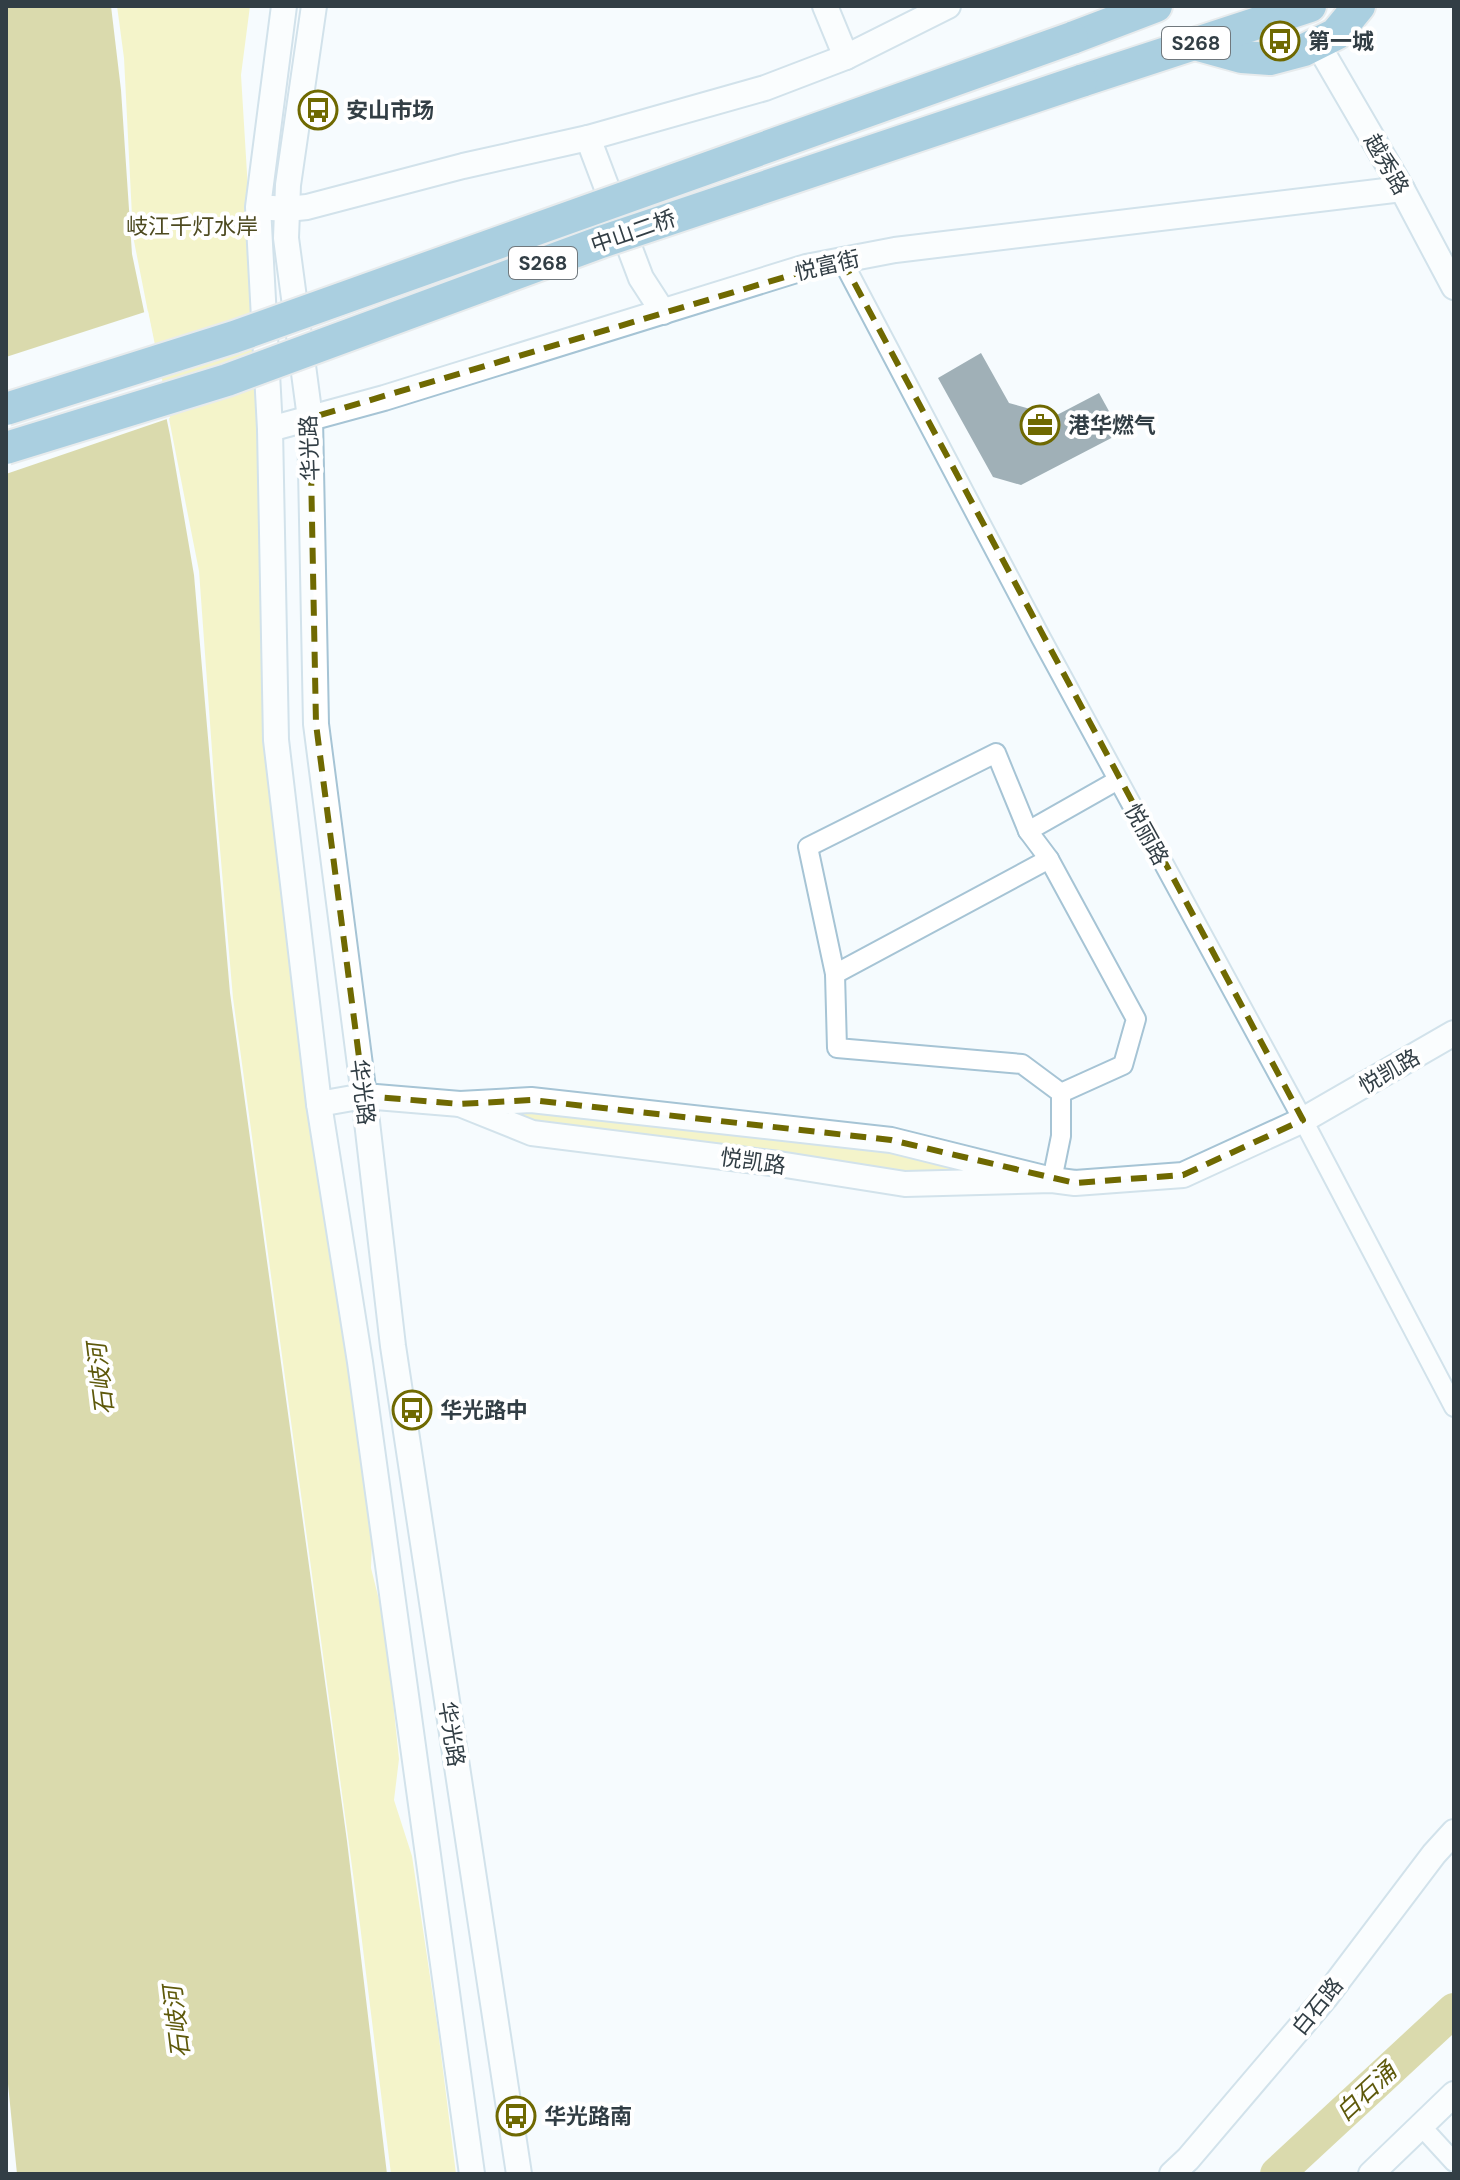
<svg xmlns="http://www.w3.org/2000/svg" width="1460" height="2180" viewBox="0 0 1460 2180" font-family="'DM Sans','Noto Sans SC',sans-serif">
<rect width="100%" height="100%" fill="#f5fbfe"/>
<g fill="#f1ec8d">
<path d="M117,6H250L241,75L257,337L269,693L374,1487L371,1568L385,1624L399,1759L394,1800L412,1856L438,2030L456,2174H391L360,1925L233,998L215,792L199,571L133,236L124,58Z"/>
<path d="M497,1107L900,1151L967,1171L898,1175L527,1125Z"/>
</g>
<path fill="#b9b24d" d="M6,6H111L121,90L132,254L170,435L194,575L230,993L347,1841L387,2174H17L6,2064Z"/>
<path fill="#f5fbfe" d="M148,311L170,418L6,474V357Z"/>
<g fill="none" stroke-linecap="round" stroke-linejoin="round">
<path stroke="#b9b24d" stroke-width="34" d="M1277,2174L1454,2010"/>
</g>
<path fill="#395563" d="M981,353L1009,403L1055,416L1099,393L1121,433L1021,485L993,477L938,378Z"/>
<g fill="none" stroke-linecap="round" stroke-linejoin="round">
<g stroke="#a6c4d5" stroke-width="22">
<g id="street">
<path d="M842,260L1040,636L1303,1120L1454,1407"/>
<path d="M996,753L1028,831L1049,859L1136,1019L1123,1065L1061,1093L1022,1064L837,1048L835,974L808,847Z"/>
<path d="M1028,831L1118,780"/>
<path d="M835,974L1049,859"/>
<path d="M1052,1180L1061,1136V1093"/>
<path d="M1421,2126L1454,2162"/>
</g>
</g>
<g stroke="#a6c4d5" stroke-width="28">
<g id="secondary">
<path d="M284,6L258,207L270,429L276,740L319,1104L360,1362L472,2174"/>
<path d="M314,6L288,185L286,238L310,418L316,724L364,1096L393,1346L519,2174"/>
<path d="M825,6L846,57"/>
<path d="M1317,43L1402,189L1454,287"/>
<path d="M588,138L641,278L663,312"/>
<path d="M272,208L287,209L307,207L463,166L588,138L765,88L846,57L948,6"/>
<path d="M270,429L384,398L806,267L895,250L1402,189"/>
<path d="M319,1104L364,1096L460,1104"/>
<path d="M1052,1180L905,1184L779,1164L532,1133L460,1104L531,1100L891,1140L1052,1180L1075,1183L1183,1175L1303,1120L1454,1033"/>
<path d="M1172,2174L1188,2159L1325,1998L1434,1854L1454,1832"/>
<path d="M1371,2174L1454,2094"/>
</g>
</g>
<g stroke="#d6d8da" stroke-width="36">
<g id="highway">
<path d="M1072,38L1156,6"/>
<path d="M1195,44L1242,57L1270,59L1304,50L1336,34L1359,6"/>
<path d="M1081,81L1310,6"/>
</g>
</g>
<use href="#street" stroke="#fff" stroke-width="18"/>
<use href="#secondary" stroke="#fff" stroke-width="24"/>
<use href="#highway" stroke="#4f99bd" stroke-width="32"/>
<g stroke="#d6d8da" stroke-width="36" stroke-linecap="butt">
<g id="highway-bridge">
<path d="M6,409L234,337L1072,38"/>
<path d="M6,448L227,380L601,242L1081,81"/>
</g>
</g>
<use href="#highway-bridge" stroke="#4f99bd" stroke-width="32"/>
</g>
<path d="M0 0H1460V2180H0ZM842,260L1303,1120L1183,1175L1075,1183L891,1140L531,1100L460,1104L364,1096L316,724L310,418Z" fill="#f5fbfe" fill-opacity=".55" fill-rule="evenodd"/>
<path fill="none" stroke="#6f6901" stroke-width="6" stroke-dasharray="16 10" stroke-linejoin="round" d="M842,260L1303,1120L1183,1175L1075,1183L891,1140L531,1100L460,1104L364,1096L316,724L310,418Z"/>
<defs>
<g id="bus-ring" transform="scale(2)"><circle r="9.5" fill="#fff" stroke="#6f6901" stroke-width="1.5"/><path d="M-5-6H5V4H4V6H2V4H-2V6H-4V4H-5ZM-3.5-4V0h7V-4ZM-3.5 1.2v1.5H-2V1.2ZM2 1.2v1.5H3.5V1.2Z" fill="#6f6901"/></g>
<g id="office-ring" transform="scale(2)"><circle r="9.5" fill="#fff" stroke="#6f6901" stroke-width="1.5"/><path d="M-6-3h4V-5.5h4V-3h4V5H-6ZM-1-4.5V-3h2v-1.5ZM-6 0V1H6V0Z" fill="#6f6901"/></g>
</defs>
<g fill-rule="evenodd">
<use href="#bus-ring" x="1280" y="41"/>
<use href="#bus-ring" x="318" y="110"/>
<use href="#office-ring" x="1040" y="425"/>
<use href="#bus-ring" x="412" y="1410"/>
<use href="#bus-ring" x="516" y="2116"/>
</g>
<g text-anchor="middle" stroke-width="8" stroke-linejoin="round" paint-order="stroke">
<g fill="#fff" stroke="#70787d" stroke-width="2">
<rect x="1162" y="27" width="68" height="32" rx="6"/>
<rect x="509" y="247" width="68" height="32" rx="6"/>
</g>
<g font-size="20" font-weight="bold" fill="#323e45">
<text x="1196" y="50">S268</text>
<text x="543" y="270">S268</text>
</g>
<g font-size="22" font-weight="bold" fill="#323e45" stroke="#fff" text-anchor="start">
<text x="1308" y="49">第一城</text>
<text x="346" y="118">安山市场</text>
<text x="1068" y="433">港华燃气</text>
<text x="440" y="1418">华光路中</text>
<text x="544" y="2124">华光路南</text>
</g>
<g font-size="22" fill="#323e45" stroke="#fff">
<text transform="translate(1387 164) rotate(60)" y="8">越秀路</text>
<text transform="translate(633 231) rotate(-19)" y="8">中山二桥</text>
<text transform="translate(827 265) rotate(-13)" y="8">悦富街</text>
<text transform="translate(309 448) rotate(-92)" y="8">华光路</text>
<text transform="translate(1147 834) rotate(61)" y="8">悦丽路</text>
<text transform="translate(1389 1071) rotate(-30)" y="8">悦凯路</text>
<text transform="translate(363 1092) rotate(83)" y="8">华光路</text>
<text transform="translate(753 1161) rotate(8)" y="8">悦凯路</text>
<text transform="translate(452 1734) rotate(81)" y="8">华光路</text>
<text transform="translate(1317 2006) rotate(-51)" y="8">白石路</text>
</g>
<g font-size="22" fill="#4d4a20" stroke="#fff">
<text x="192" y="234">岐江千灯水岸</text>
</g>
<g font-size="24" font-style="italic" fill="#5e590b" stroke="#fff">
<text transform="translate(101 1379) rotate(-97)" y="8">石岐河</text>
<text transform="translate(177 2022) rotate(-97)" y="8">石岐河</text>
<text transform="translate(1366 2092) rotate(-43)" y="8">白石涌</text>
</g>
</g>
<rect width="1460" height="2180" fill="none" stroke="#323e45" stroke-width="16"/>
</svg>
